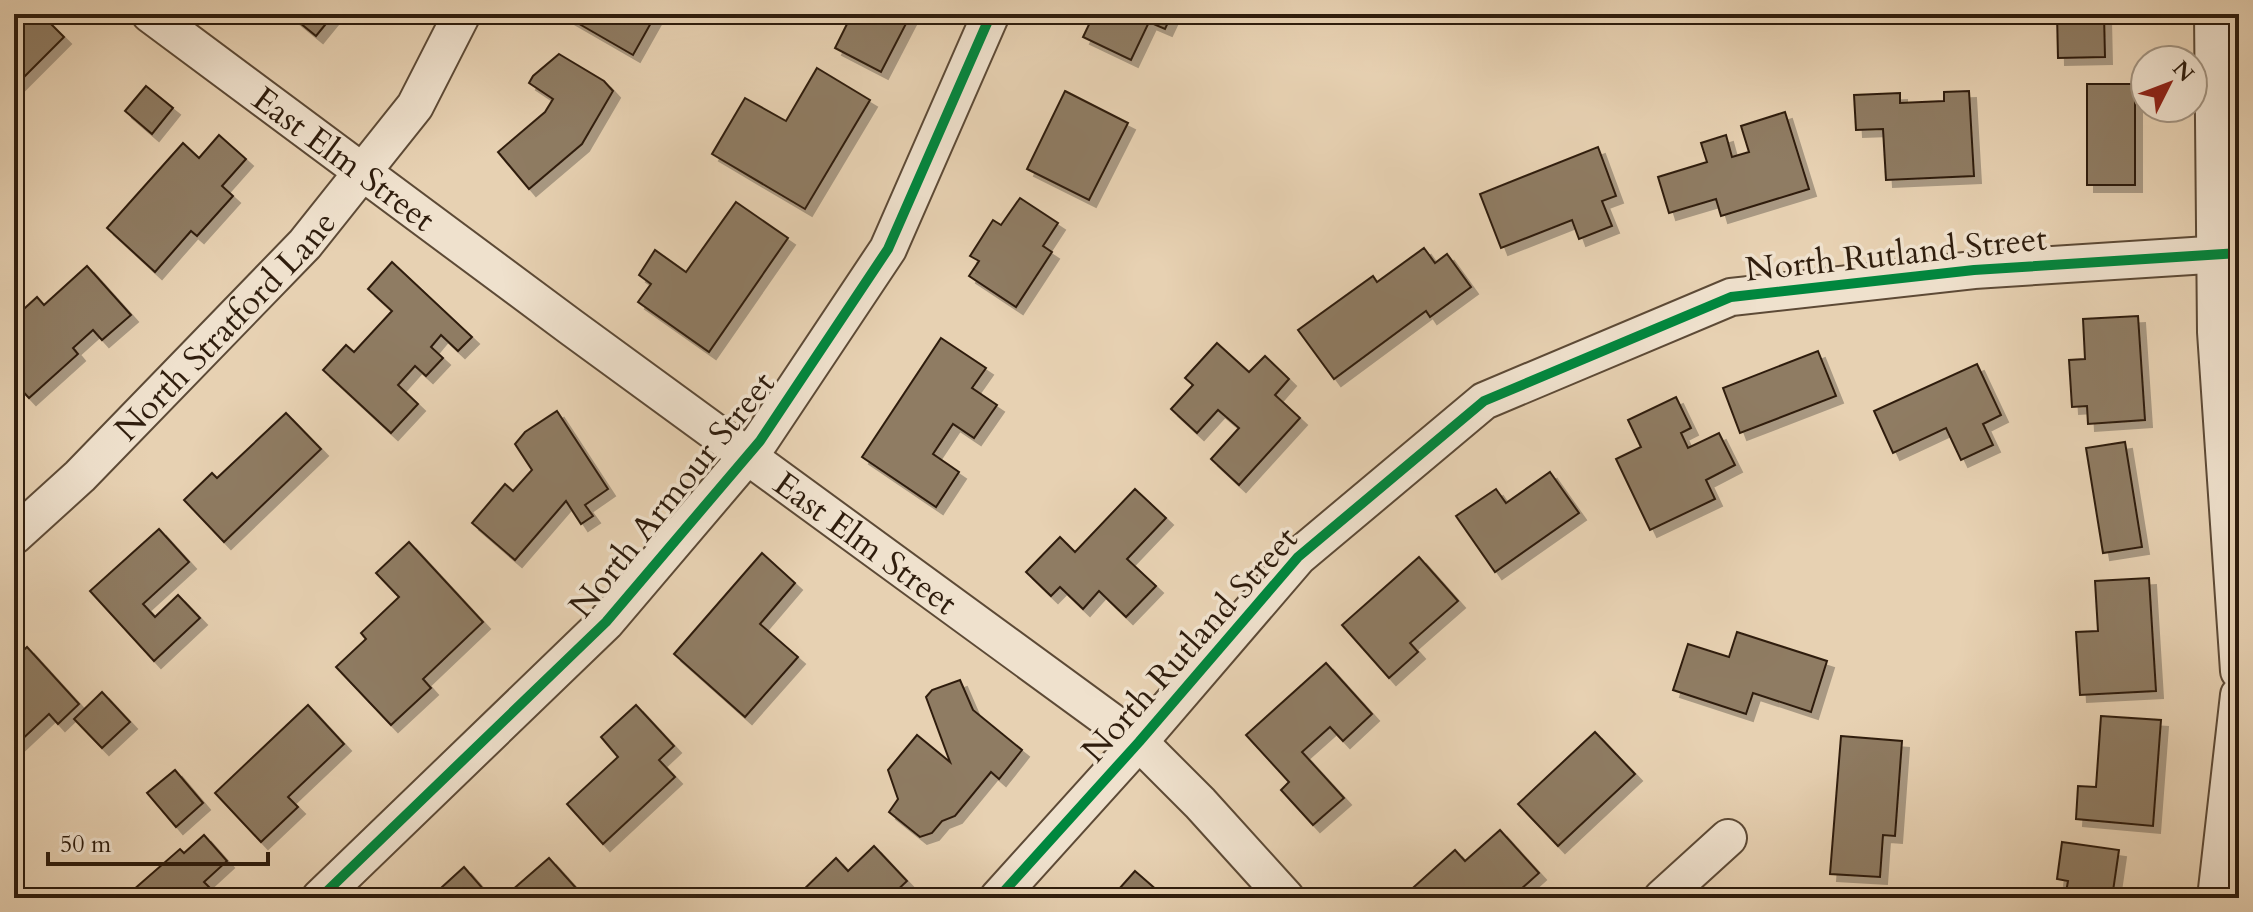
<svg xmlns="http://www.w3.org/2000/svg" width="2253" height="912" viewBox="0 0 2253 912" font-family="Cardo,serif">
<defs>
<filter id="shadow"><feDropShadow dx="7" dy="7" stdDeviation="0" flood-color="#0004"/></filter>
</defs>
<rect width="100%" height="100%" fill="#e7d1b2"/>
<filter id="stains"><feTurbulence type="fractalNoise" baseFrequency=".0025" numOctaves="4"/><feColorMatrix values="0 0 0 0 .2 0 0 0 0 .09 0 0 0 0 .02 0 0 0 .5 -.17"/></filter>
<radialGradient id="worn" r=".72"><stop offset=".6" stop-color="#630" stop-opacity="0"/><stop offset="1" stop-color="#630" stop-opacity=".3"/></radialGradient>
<path fill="#c8b296" stroke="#7c6852" stroke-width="2" d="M2227,14H2239V216L2230,203Z"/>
<g fill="#8f7b63" stroke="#2f1d0d" stroke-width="2" filter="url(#shadow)">
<path d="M14,14H41L64,37L14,87Z"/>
<path d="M289,14H334L316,36Z"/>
<path d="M562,14H656L633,55Z"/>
<path d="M852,14H911L881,72L835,48Z"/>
<path d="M1094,14H1172L1165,29L1149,22L1131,60L1083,37Z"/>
<path d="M2057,14H2104L2105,57L2058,58Z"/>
<path d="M559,54L604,81L613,91L582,144L529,189L498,152L545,112L553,99L529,83L533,76Z"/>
<path d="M817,68L870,100L805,209L712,154L745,98L786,121Z"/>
<rect x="2087" y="84" width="48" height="101"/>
<path d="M146,86L173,108L152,134L125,111Z"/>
<path d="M1065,91L1128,123L1089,200L1027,169Z"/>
<path d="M1969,91L1974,176L1886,180L1883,129L1856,130L1854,95L1900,93V103L1944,101V92Z"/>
<path d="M1785,112L1809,189L1721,216L1716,199L1669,213L1658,177L1707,162L1701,143L1726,135L1732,157L1749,152L1741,126Z"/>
<path d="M219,135L246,159L222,186L233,196L197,236L191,231L155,272L107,228L183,143L199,158Z"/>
<path d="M1598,147L1616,196L1602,201L1612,226L1579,239L1572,220L1501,248L1480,194Z"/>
<path d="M1020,198L1058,223L1043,246L1052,252L1016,307L969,276L979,261L970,256L993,220L1001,225Z"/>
<path d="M736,202L788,238L709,352L638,302L651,284L639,275L655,250L686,272Z"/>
<path d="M1424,248L1435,263L1447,254L1471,287L1430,317L1426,311L1334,379L1298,330L1373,276L1377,282Z"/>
<path d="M392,262L472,337L458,351L441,335L431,347L443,358L426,376L415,366L398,385L418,404L391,433L323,370L346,345L354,352L392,311L368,289Z"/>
<path d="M87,266L131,315L102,340L93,330L73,348L78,354L29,398L14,382V342L22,334L14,325V318L37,297L44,305Z"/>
<path d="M2138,316L2145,420L2088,424L2087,406L2072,407L2069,360L2085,359L2083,319Z"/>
<path d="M941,338L986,368L972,388L997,405L974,438L953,424L933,454L959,472L936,507L862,457Z"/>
<path d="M1217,343L1249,372L1265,356L1289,379L1275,395L1300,418L1239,485L1211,459L1239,428L1218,410L1197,433L1171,409L1193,385L1185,378Z"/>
<path d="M1818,351L1836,396L1740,433L1723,388Z"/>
<path d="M1977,364L2001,415L1983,424L1993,445L1961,460L1946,428L1893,453L1874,411Z"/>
<path d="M1676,397L1691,428L1681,433L1688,448L1719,433L1735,465L1706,480L1715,499L1650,530L1616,459L1641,447L1628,420Z"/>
<path d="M557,411L608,489L585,505L593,516L581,524L566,501L515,560L472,523L505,484L513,491L532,470L515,444L525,432Z"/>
<path d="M286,413L321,449L224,542L184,500L212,473L217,478Z"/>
<path d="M2125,442L2142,547L2103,553L2086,448Z"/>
<path d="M1550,472L1579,513L1495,572L1456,516L1496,489L1506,503Z"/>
<path d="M1135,489L1166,518L1127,559L1156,586L1126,617L1099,591L1083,609L1060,587L1051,596L1026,572L1060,537L1075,552Z"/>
<path d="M159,529L189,562L143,604L155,617L178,595L200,618L154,661L90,591Z"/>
<path d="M409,542L483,622L423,679L431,688L391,725L336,667L366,639L361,633L399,597L376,573Z"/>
<path d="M762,553L795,583L760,624L798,657L745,717L674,654Z"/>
<path d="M1419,557L1458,601L1410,643L1418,652L1389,678L1342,625Z"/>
<path d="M2149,578L2156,691L2080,695L2076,632L2098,631L2095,581Z"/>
<path d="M1737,632L1827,661L1811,712L1753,693L1746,714L1673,690L1688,644L1729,657Z"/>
<path d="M27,647L79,704L58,724L49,714L15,746L14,659Z"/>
<path d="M1326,663L1372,714L1343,741L1330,727L1302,752L1344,798L1313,825L1281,790L1289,782L1246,735Z"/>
<path d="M960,680L973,710L1022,750L999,779L991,772L955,816L942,821L932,833L920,837L889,812L898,799L888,770L917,735L950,762L926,697L932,690Z"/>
<path d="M102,692L130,722L102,748L74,719Z"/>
<path d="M308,705L344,744L288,797L298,807L261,842L215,793Z"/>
<path d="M636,705L674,746L659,760L675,777L603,844L567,804L618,757L601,737Z"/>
<path d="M2101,716L2161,720L2153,826L2076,819L2078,786L2096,787Z"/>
<path d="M1595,732L1635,774L1558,846L1518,804Z"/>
<path d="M1841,736L1902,741L1895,836L1883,835L1880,877L1830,874Z"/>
<path d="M175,770L203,803L176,827L147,793Z"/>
<path d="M1500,830L1539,873L1511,898H1408L1405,895L1455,850L1465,861Z"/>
<path d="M204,835L227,861L204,882L212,890L203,898H124L180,849L184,853Z"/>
<path d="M2062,842L2119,850L2112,898H2065L2068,881L2057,879Z"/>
<path d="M874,846L907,881L889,898H795L836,858L848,871Z"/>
<path d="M549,858L585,898H503Z"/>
<path d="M464,867L491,898H430Z"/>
<path d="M1135,871L1166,898H1111Z"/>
</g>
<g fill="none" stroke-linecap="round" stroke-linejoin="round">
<g stroke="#5d4a36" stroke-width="40">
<g id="minor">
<path id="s1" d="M150,14L571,327L1139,742L1200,803L1286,898"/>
<path d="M2213,14L2216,332L2239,671"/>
<path id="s2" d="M14,536L80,476L305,244L415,106L462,14"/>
<path d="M320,898L606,622L760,441L888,249L991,14"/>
<path d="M998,898L1139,742L1298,557L1484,401L1731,297L1974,270L2239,253"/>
<path d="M1662,898L1728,838"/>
<path d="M2216,898L2239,695"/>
</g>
</g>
<use href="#minor" stroke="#efe1cd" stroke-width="36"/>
<g stroke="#efe1cd" stroke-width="15">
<g id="cycleway">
<path d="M320,898L606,622L760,441L888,249L991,14"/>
<path d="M998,898L1139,742L1298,557L1484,401L1731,297L1974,270L2239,253"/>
</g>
</g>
<use href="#cycleway" stroke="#00873e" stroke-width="10"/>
</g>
<g text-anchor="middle" stroke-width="7" stroke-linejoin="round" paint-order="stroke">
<g font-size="34" fill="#2f1d0d" stroke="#efe1cd">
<text dy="12" stroke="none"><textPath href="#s1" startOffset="242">East Elm Street</textPath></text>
<text transform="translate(1896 253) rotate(-6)" y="12">North Rutland Street</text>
<text dy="12" stroke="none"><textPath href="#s2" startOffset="298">North Stratford Lane</textPath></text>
<text transform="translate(671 494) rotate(-51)" y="12">North Armour Street</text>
<text dy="12" stroke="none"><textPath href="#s1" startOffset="890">East Elm Street</textPath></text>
<text transform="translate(1189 644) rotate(-48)" y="12">North Rutland Street</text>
</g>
</g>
<rect width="2253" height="912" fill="none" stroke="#e7d1b2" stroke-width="48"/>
<rect x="16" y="16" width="2221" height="880" fill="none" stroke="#2f1d0d" stroke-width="4"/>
<rect x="24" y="24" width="2205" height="864" fill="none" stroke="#2f1d0d" stroke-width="2"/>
<g transform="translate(2169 84) rotate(48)"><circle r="38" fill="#efe1cd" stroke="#a29380" stroke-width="2"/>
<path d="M0-6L14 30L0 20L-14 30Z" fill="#8f2418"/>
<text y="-12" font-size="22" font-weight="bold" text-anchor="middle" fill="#2f1d0d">N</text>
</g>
<path d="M48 852v12h220v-12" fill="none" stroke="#2f1d0d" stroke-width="4"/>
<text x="60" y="852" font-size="24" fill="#2f1d0d" stroke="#efe1cd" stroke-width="6" paint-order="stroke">50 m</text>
<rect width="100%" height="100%" filter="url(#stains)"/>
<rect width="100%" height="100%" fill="url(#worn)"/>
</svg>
